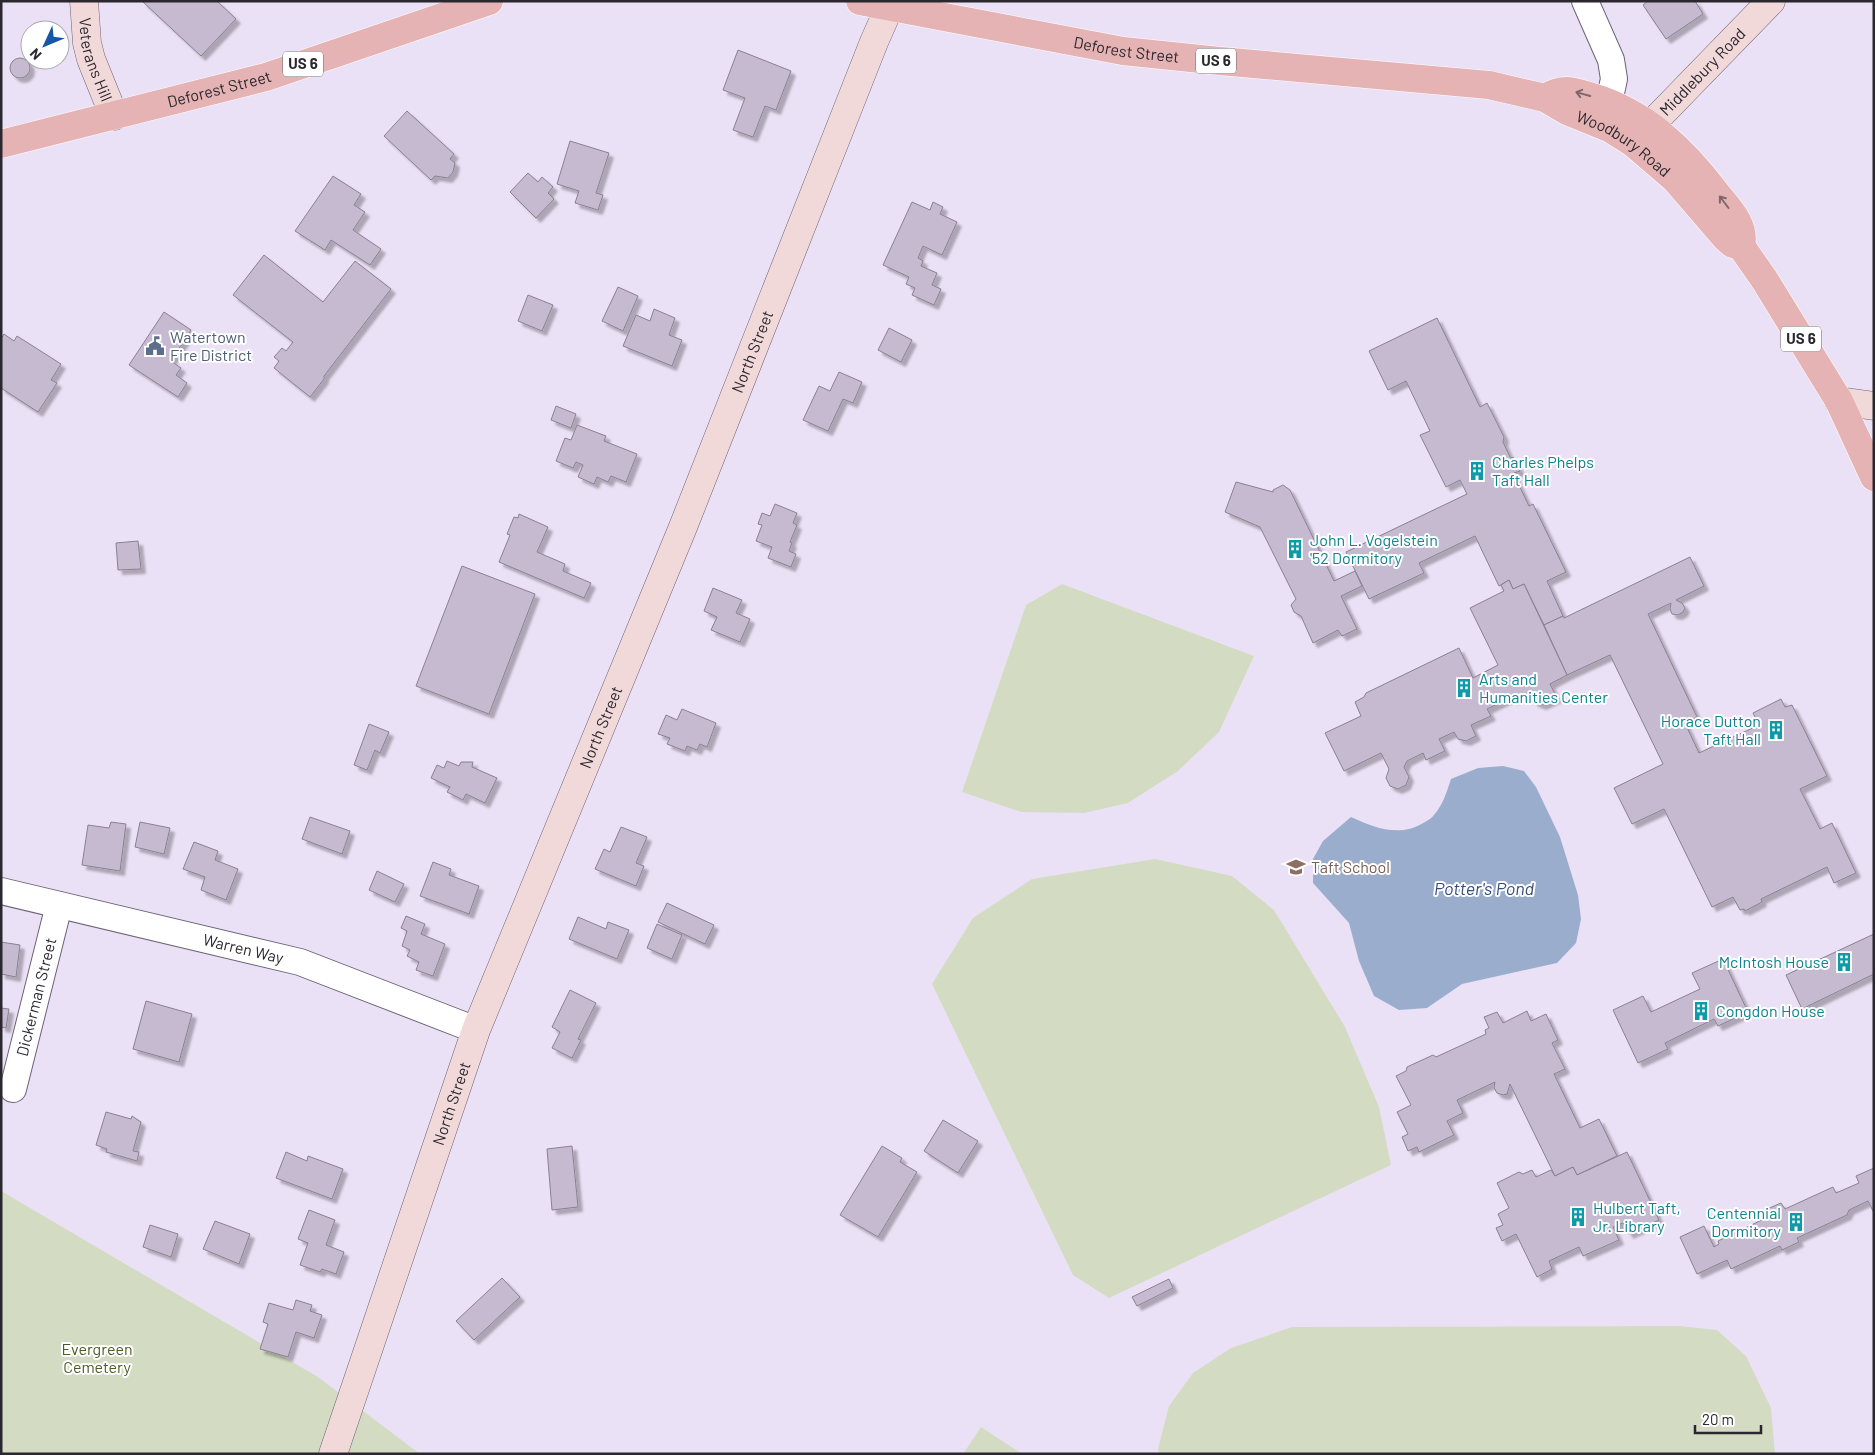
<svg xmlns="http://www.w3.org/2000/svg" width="1875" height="1455" viewBox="0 0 1875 1455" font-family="Barlow,sans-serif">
<defs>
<filter id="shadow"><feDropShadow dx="4.5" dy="4.5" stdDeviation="1" flood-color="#0004"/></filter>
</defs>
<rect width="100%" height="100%" fill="#ebe1f6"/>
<g fill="#d3dcc2">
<path d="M1062,584L1254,656L1219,732L1178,771L1128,803L1084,813L1021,812L962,792L1026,605Z"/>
<path d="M1155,859L1232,876L1274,910L1345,1027L1379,1107L1391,1165L1109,1298L1073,1275L932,984L973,918L1032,879Z"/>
<path d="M1,1191L318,1377L420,1454H1Z"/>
<path d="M1680,1326L1717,1330L1746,1356L1771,1408L1775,1454H1159L1158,1449L1169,1406L1193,1373L1231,1348L1292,1327Z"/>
<path d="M981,1427L1022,1454H963Z"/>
</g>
<path fill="#9aadcd" d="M1503,766L1524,771L1536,787L1560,837L1578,895L1581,919L1576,943L1557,963L1462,984L1427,1008L1399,1010L1374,996L1359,961L1349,923L1313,883V859L1323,841L1351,817C1375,828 1400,838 1425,822C1428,820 1432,818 1434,815C1443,805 1447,791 1451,779L1478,768Z"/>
<g fill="#c5bacf" stroke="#8a8093" filter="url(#shadow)">
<path d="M144,1H217L236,19L201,56L143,2Z"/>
<path d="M1648,1H1695L1703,14L1666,39L1643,5Z"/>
<path d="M738,50L791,71L776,110L765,106L753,137L733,130L745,98L723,90Z"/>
<circle cx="20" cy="68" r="10"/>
<path d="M407,111L454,154L450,159L455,163L453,172L448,178L435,176L431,180L384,136Z"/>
<path d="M570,141L609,153L596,193L603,195L598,210L575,203L579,191L557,184Z"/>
<path d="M528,173L538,182L542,177L553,187L548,193L554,199L536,218L510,192Z"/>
<path d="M333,176L361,194L354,205L365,212L353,230L381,249L370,265L331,240L325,250L295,231Z"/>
<path d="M912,202L930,210L933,202L943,207L940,214L957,222L942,255L923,246L918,258L923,261L921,266L937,273L932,285L941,289L934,305L912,295L915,288L906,284L909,277L883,265Z"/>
<path d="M264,255L323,302L355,261L391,289L324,376V379L310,397L274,368L279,361L274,357L282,348L286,351L293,342L233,295Z"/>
<path d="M618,287L638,296L623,331L602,321Z"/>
<path d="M528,295L553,305L542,331L518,321Z"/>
<path d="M654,309L675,318L669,335L682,340L672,366L623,346L636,315L650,321Z"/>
<path d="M164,312L191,330L171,361L181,368L176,375L187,383L178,397L129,365Z"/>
<path d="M1437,318L1480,407L1487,403L1504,437L1503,442L1510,457L1514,458L1520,471L1514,473L1517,481L1529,506L1533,504L1566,572L1547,581L1563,616L1544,625L1524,584L1513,589L1509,580L1499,586L1475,536L1419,563L1424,573L1369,599L1346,552L1467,494L1460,480L1446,487L1420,435L1430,431L1406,381L1388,390L1369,351Z"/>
<path d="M889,328L912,340L901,362L878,350Z"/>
<path d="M4,334L14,341L17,336L61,364L51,380L57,383L38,412L1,388V339Z"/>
<path d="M839,372L862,382L853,403L843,399L828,431L803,420L819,386L830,391Z"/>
<path d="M556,406L576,414L571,428L551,420Z"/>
<path d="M577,425L606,436L604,441L637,454L626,482L611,476L608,482L597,477L594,484L578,477L583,465L576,462L573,468L556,461L565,438L571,440Z"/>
<path d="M1236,482L1273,492V490L1283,485L1290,490L1334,581L1355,571L1362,586L1341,596L1357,629L1342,636L1338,630L1313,643L1301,616L1294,612L1291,605L1296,599L1260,527L1225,512Z"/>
<path d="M775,504L797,513L793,523L797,525L790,542L792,543L789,551L796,554L791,567L768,558L772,547L756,541L762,525L758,524L762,513L770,516Z"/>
<path d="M519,514L548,527L537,552L565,564L563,571L591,583L584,598L499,562L510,535L507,534L514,517L518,518Z"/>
<path d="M138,541L141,569L118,570L116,543Z"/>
<path d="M1690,557L1704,586L1676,600L1682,603L1685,608L1683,612L1678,615L1672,614L1670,609L1671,603L1648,614L1697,717L1685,723L1699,753L1759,725L1753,713L1781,699L1785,707L1792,705L1827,776L1800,789L1820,829L1832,823L1856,873L1834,883L1827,867L1761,899L1762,902L1745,911L1744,909L1740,910L1733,897L1712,907L1664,809L1632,824L1614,788L1663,764L1610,655L1567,675L1544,625L1563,616L1564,618Z"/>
<path d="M462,566L535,594L489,714L416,686Z"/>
<path d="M1509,580L1513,589L1524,584L1567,675L1550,684L1557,698L1542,705L1534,702L1529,692L1513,700L1512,697L1487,709L1491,716L1471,725L1476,736L1466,741L1458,739L1454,732L1439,739L1445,751L1426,760L1423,753L1407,761L1404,767L1409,777L1406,785L1398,789L1390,786L1386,778L1389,769L1381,753L1344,771L1325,733L1361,716L1355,702L1364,697L1366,693L1459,648L1473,678L1498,665L1470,608L1504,591L1501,585Z"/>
<path d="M713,588L742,600L736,613L750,619L740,642L711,630L717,617L704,611Z"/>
<path d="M682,709L716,723L707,747L700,744L697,750L687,746L685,751L667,744L670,738L658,734L666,715L677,720Z"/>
<path d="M369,724L389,732L380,753L375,750L367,770L354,765Z"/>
<path d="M447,761L459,766L461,762H473L472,767L497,778L485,803L466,794L463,800L447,792L450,787L431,778L437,765L444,768Z"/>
<path d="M310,817L350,831L342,854L302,839Z"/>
<path d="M111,822L126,824L120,871L82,865L88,825L109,828Z"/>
<path d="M140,822L170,828L164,854L135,847Z"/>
<path d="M621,827L647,837L636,863L644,866L636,886L595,869L604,849L610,852Z"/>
<path d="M194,842L218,851L215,860L238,869L226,900L201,890L205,877L183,869Z"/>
<path d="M433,862L451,869L449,875L479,886L469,914L420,896Z"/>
<path d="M377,871L404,884L395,902L369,890Z"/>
<path d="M667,903L714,925L705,944L658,922Z"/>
<path d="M406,916L425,924L421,934L445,944L433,976L416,970L419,962L407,956L410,950L402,946L407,931L401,928Z"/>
<path d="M578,917L606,929L608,922L629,930L617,959L569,939Z"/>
<path d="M657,924L682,935L672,959L647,948Z"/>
<path d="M1874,934V974L1802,1009L1786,975Z"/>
<path d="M1,942L20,945L16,977L1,974Z"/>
<path d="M1723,959L1748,1012L1718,1026L1714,1019L1665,1043L1668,1049L1638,1063L1613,1010L1643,996L1651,1012L1700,989L1692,973Z"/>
<path d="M570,990L596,1003L578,1039L581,1040L572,1058L552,1048L560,1032L552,1027Z"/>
<path d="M146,1001L192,1014L179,1062L133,1049Z"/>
<path d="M1,1008L9,1009L6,1028L1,1027Z"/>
<path d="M1527,1011L1531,1021L1546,1014L1558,1040L1552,1043L1565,1069L1554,1074L1580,1128L1599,1119L1617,1156L1577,1175L1573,1167L1555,1176L1510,1084L1507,1094L1503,1095L1497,1093L1494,1088L1495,1082L1457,1100L1463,1113L1447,1121L1454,1135L1419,1152L1417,1147L1408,1151L1402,1137L1408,1134L1397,1112L1411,1105L1396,1076L1406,1071L1407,1067L1433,1055L1436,1057L1486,1034L1485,1030L1489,1028L1484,1017L1497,1012L1503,1023Z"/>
<path d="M106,1112L131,1119L132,1116L141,1122L133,1151L139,1152L137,1161L106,1152L107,1149L96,1145Z"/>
<path d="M943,1120L978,1141L958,1173L924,1151Z"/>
<path d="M572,1146L578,1207L552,1210L547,1149Z"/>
<path d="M882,1146L902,1158L900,1162L917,1172L878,1237L840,1215Z"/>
<path d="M286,1152L307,1161L308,1156L343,1169L332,1199L276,1178Z"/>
<path d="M1627,1152L1659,1220L1629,1234L1623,1223L1613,1227L1619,1240L1583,1256L1579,1247L1549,1261L1552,1269L1537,1277L1516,1234L1502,1241L1496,1228L1503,1225L1498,1214L1509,1208L1497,1183L1519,1172L1523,1174L1532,1170L1536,1177L1551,1170L1555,1176L1573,1167L1577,1175Z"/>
<path d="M1874,1168V1213L1868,1201L1849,1210L1847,1215L1797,1238L1799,1242L1782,1250L1780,1246L1731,1269L1727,1260L1697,1274L1680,1237L1704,1226L1714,1247L1719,1244L1718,1241L1768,1217L1765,1210L1781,1203L1785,1209L1833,1187L1836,1193L1859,1183L1856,1176Z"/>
<path d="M309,1210L335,1220L326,1245L344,1252L336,1274L322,1269L320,1272L300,1265L308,1243L298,1239Z"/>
<path d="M215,1221L250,1234L239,1264L203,1249Z"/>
<path d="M150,1225L178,1234L171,1257L143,1247Z"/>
<path d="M502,1278L520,1297L474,1340L456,1321Z"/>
<path d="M1169,1279L1173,1288L1137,1306L1132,1297Z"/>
<path d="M296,1300L312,1305L310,1311L322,1315L314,1338L296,1332L288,1357L260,1349L268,1324L263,1322L269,1303L293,1310Z"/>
</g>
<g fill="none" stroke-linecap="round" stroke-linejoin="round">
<g stroke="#6c6274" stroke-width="28">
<g id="street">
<path d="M1585,1L1611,60L1614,79L1609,102"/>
<path id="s1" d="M1,891L300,962L476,1030"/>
<path id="s2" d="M13,1089L59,905"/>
</g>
</g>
<g stroke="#6c6274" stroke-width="29">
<g id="secondary">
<path id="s3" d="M84,1L87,43L91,59L114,116"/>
<path id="s4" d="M1634,142L1771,1"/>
<path d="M1839,401L1874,406"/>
<path id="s5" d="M333,1454L476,1030L683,527L874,42L889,8"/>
</g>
</g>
<g stroke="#fff" stroke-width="29">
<g id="primary">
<path id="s6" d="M860,1L1123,51L1220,61L1489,85L1545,98L1567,111L1609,128L1633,143L1676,180L1726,238L1733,244L1741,246L1764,279L1839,401L1874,477"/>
<path d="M1545,98C1563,87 1572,91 1592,97C1645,113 1683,149 1716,193C1728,208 1746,225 1741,246"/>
<path id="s7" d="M1,144L266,77L489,1"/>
</g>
</g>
<use href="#street" stroke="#fff" stroke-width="26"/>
<use href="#secondary" stroke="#f2d9d9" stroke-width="28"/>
<use href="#primary" stroke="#e5b3b3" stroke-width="28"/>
</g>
<defs><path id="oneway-shaft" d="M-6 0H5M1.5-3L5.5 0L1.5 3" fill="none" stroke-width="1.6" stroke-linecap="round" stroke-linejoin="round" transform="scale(1.25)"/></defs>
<g stroke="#7f666a">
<use href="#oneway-shaft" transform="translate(1583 94) rotate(-165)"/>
<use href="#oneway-shaft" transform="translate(1724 202) rotate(-127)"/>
</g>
<defs>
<g id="civic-bare" transform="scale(1.5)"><path d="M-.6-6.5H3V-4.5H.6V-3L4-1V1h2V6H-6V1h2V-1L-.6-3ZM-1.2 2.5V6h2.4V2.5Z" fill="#5c6f8a" stroke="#fff" stroke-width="2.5" paint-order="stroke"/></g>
<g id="building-bare" transform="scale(1.5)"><path d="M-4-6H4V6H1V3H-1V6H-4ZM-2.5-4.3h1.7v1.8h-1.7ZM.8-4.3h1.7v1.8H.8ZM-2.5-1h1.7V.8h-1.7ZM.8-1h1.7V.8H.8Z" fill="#0f9aa8" stroke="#fff" stroke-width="2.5" paint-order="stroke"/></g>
<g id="school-bare" transform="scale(1.5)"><path d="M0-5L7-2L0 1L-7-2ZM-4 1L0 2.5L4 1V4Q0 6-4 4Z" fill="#8d6e63" stroke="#fff" stroke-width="2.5" paint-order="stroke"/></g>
</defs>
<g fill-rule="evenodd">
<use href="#civic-bare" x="155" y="346"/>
<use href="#building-bare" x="1477" y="471"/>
<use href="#building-bare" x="1295" y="549"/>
<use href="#building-bare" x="1464" y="688"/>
<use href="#building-bare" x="1776" y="730"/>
<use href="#school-bare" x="1296" y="867"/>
<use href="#building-bare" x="1844" y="962"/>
<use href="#building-bare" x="1701" y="1011"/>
<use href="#building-bare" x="1578" y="1217"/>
<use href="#building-bare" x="1796" y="1222"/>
</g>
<g text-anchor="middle" stroke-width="4" stroke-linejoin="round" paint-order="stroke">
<g fill="#fff" stroke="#6b686d" stroke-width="1">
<rect x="1196" y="48.5" width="40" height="25" rx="4"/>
<rect x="283" y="51.5" width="40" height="25" rx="4"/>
<rect x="1781" y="326.5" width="40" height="25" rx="4"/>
</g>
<g font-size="15" font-weight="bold" fill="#2b272f">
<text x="1216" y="66">US 6</text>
<text x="303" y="69">US 6</text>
<text x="1801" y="344">US 6</text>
</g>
<g font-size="16" fill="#2b272f" stroke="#fff">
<text dy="6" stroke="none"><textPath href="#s6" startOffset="271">Deforest Street</textPath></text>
<text dy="6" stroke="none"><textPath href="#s3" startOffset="60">Veterans Hill</textPath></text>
<text dy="6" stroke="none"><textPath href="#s4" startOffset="98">Middlebury Road</textPath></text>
<text dy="6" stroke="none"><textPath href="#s7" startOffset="225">Deforest Street</textPath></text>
<text dy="6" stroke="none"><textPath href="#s6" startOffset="784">Woodbury Road</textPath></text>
<text dy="6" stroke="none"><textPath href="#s5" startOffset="1180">North Street</textPath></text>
<text dy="6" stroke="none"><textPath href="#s5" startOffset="775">North Street</textPath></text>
<text dy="6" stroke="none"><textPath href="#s1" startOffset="249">Warren Way</textPath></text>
<text dy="6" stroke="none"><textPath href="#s2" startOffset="95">Dickerman Street</textPath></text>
<text dy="6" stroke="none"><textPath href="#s5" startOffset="370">North Street</textPath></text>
</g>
<g font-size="16" fill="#4e5e75" stroke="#fff" text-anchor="start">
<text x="170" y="343">Watertown<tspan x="170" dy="18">Fire District</tspan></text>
</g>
<g font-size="16" fill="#0d838f" stroke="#fff" text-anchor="start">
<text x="1492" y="468">Charles Phelps<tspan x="1492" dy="18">Taft Hall</tspan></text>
<text x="1310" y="546">John L. Vogelstein<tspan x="1310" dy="18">'52 Dormitory</tspan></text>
<text x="1479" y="685">Arts and<tspan x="1479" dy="18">Humanities Center</tspan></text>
<text x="1761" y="727" text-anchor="end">Horace Dutton<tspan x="1761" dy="18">Taft Hall</tspan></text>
<text x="1829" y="968" text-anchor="end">McIntosh House</text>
<text x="1716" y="1017">Congdon House</text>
<text x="1593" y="1214">Hulbert Taft,<tspan x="1593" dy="18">Jr. Library</tspan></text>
<text x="1781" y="1219" text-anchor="end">Centennial<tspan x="1781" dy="18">Dormitory</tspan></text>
</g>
<g font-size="16" fill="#785e54" stroke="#fff" text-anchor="start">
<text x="1311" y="873">Taft School</text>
</g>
<g font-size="16" fill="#4c5b25" stroke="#fff">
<text x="97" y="1355">Evergreen<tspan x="97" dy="18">Cemetery</tspan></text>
</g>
<g font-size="18" font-style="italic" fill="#344d7a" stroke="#fff">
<text x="1484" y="895">Potter's Pond</text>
</g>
</g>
<rect width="1875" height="1455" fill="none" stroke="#2b272f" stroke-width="5"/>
<g transform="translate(45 45) rotate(226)"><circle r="24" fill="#ffffff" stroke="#aaa9ac"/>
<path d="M0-4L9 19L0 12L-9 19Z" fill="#1656a7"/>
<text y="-8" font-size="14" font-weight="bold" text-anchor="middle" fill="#2b272f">N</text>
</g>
<path d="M1695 1425v8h66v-8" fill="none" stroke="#2b272f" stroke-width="2.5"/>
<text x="1702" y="1425" font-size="15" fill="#2b272f" stroke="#ffffff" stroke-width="4" paint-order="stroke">20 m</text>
</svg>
